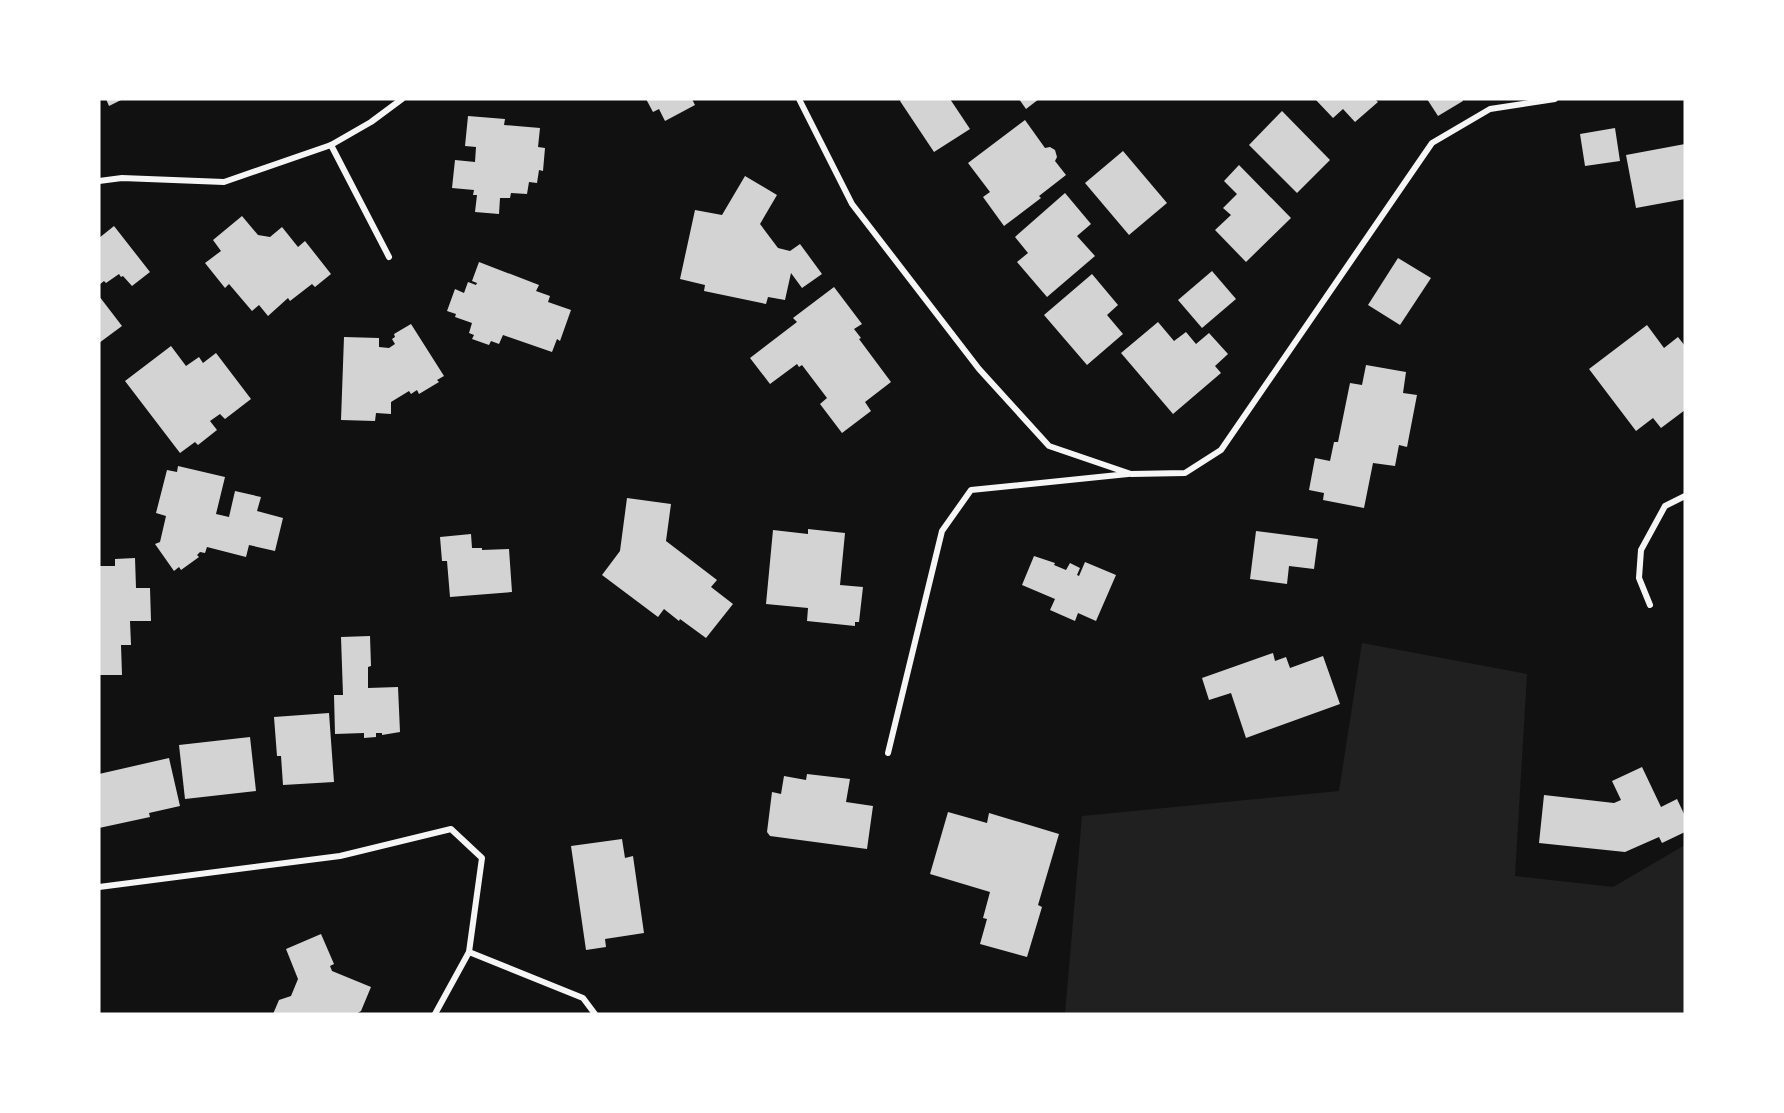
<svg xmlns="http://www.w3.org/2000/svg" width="1784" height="1113" viewBox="0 0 1784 1113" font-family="Mulish,sans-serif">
<rect width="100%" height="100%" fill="#111"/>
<path fill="#202020" d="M1362,643L1527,674L1515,876L1613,887L1685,845V1014H1065L1082,816L1339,791Z"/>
<g fill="#d3d3d3">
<path d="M106,99H123L109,106Z"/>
<path d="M646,99H692L695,105L665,121L659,109L653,112Z"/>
<path d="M902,99H950L970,129L934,152L900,101Z"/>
<path d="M1019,99H1039L1026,109Z"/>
<path d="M1315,99H1375L1378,102L1355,122L1343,109L1333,118Z"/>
<path d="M1427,99H1462L1463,101L1438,116Z"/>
<path d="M1282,111L1330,160L1297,193L1249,145Z"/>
<path d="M468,116L505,119L504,125L540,128L538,147L545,148L543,171L539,170L537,183L529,182L527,194L511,193L510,198H500L499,214L475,212L477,195H473L474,190L452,188L455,160L475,162L476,147L465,146Z"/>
<path d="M1025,120L1045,148L1050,147L1055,150L1057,157L1055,161L1066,175L1039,196L1041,198L1004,226L983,197L990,192L968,163Z"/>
<path d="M1615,128L1620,161L1585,166L1580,134Z"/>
<path d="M1685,144V199L1636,208L1626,155Z"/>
<path d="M1123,151L1167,203L1129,235L1085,183Z"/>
<path d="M1239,165L1291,218L1246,262L1215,230L1231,215L1223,208L1237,194L1224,181Z"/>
<path d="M745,176L777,195L760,224L778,248L790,251L800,244L822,274L802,288L791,273L785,300L768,297L766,304L704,291L705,285L680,279L695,210L722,215Z"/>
<path d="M1065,193L1091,224L1077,236L1095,256L1047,297L1017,262L1028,253L1015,237Z"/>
<path d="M242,216L258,235L270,237L282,227L298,247L305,241L331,274L315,287L312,284L290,301L288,298L268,316L259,305L252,311L229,284L225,288L205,263L221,251L213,240Z"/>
<path d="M114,226L150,272L132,286L123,276L121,277L119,274L106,283L104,281L99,285V238Z"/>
<path d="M1398,258L1431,278L1400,325L1368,305Z"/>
<path d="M479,262L539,285L536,291L550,296L548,302L571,310L560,341L557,339L552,352L503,335L499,344L491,341L489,345L472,339L474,335L469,333L472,323L455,317L456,314L447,311L455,289L464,293L468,282L476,285L477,283L472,281Z"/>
<path d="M1212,271L1236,299L1202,328L1178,300Z"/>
<path d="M1092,274L1118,305L1107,315L1123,334L1087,365L1044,315Z"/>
<path d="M834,287L862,324L854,329L861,338L859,339L891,382L865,402L871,411L842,433L820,404L827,398L802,365L799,367L797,364L770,384L750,358L797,322L793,318Z"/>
<path d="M99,296L122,326L99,343Z"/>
<path d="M1158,322L1174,341L1186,332L1196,344L1209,333L1228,354L1215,366L1221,373L1173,414L1121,353Z"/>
<path d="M411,324L444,376L437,380L439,382L419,394L417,390L411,394L409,391L391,402V414L376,413L375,421L341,420L344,337L379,338V347L389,348L395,344L392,339L395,337L394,334Z"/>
<path d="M1647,325L1664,348L1678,337L1685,346V410L1661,428L1653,418L1636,431L1589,369Z"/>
<path d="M171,346L186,366L199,357L203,363L216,353L251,399L225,419L220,414L210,421L217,430L198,445L195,442L180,453L125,381Z"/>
<path d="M1366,365L1406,372L1403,393L1417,395L1407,447L1399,445L1395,466L1373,463L1364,508L1323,500L1324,493L1309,490L1315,458L1330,461L1334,442H1338L1350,383L1362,385Z"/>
<path d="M178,466L225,477L216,514L229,517L235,491L261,497L257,511L283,518L275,551L249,545L246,557L207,547L205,553L200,552L197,555L199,557L181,570L179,567L174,571L155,544L160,542L166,516L156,513L167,470L177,472Z"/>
<path d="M627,498L671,504L666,541L717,580L711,587L733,604L706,638L680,619L679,621L664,609L658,617L602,575L620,551Z"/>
<path d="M808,529L845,533L840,585L863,587L859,622H855V626L807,621L808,608L766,604L773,530L808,534Z"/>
<path d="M1256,531L1318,539L1314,569L1289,566L1287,584L1250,579Z"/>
<path d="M471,534L472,548H482V550L509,549L512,592L450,597L447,561H442L440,537Z"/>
<path d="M1034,556L1055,563L1054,565L1066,570L1070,563L1080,568L1077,575L1079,576L1085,562L1116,575L1096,621L1078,613L1075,621L1050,610L1055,599L1022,585Z"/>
<path d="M135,558L136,588H150L151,621H130L131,645H121L122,675H99V566H115V559Z"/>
<path d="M370,636L371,666L368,667V688L398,687L400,732L382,735V733H376V737L364,738V733L335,734L334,695H343L341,637Z"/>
<path d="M1273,653L1275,661L1286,657L1290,668L1323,656L1340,704L1246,738L1231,693L1209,700L1202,678Z"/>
<path d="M329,713L334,782L283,785L281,756H277L274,717Z"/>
<path d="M250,737L256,791L185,799L179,745Z"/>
<path d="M169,758L180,806L149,813L150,817L99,828V774Z"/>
<path d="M1642,767L1661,807L1677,799L1685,816V832L1662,843L1659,837L1625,852L1539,843L1544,795L1614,803L1621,800L1612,781Z"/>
<path d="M807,774L850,779L846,802L873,806L867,849L770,836L767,832L772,792L781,794L784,776L806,780Z"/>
<path d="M948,812L987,823L989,813L1059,834L1038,905L1042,907L1027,957L980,944L987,919L983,918L990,892L930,874Z"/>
<path d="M622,839L625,858L633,856L644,933L605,939L606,947L586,950L571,846Z"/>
<path d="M321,934L334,964L330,966L332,971L371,987L361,1011L356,1014H273L279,1000L291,996L298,979L286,949Z"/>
</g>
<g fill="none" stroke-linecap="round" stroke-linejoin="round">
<g stroke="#f5f5f5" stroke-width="6">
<path d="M799,99L852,204L979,369L1049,446L1131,474L1185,473L1221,450L1432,143L1490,109L1555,99"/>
<path d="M331,145L389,257"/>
<path d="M99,181L122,178L224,182L331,145L371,122L402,99"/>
<path d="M1650,605L1639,578L1641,550L1665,506L1685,496"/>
<path d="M888,753L942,531L971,490L1128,474"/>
<path d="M99,887L340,856L451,829L482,858L469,952L435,1014"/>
<path d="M469,952L583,998L595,1014"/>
</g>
</g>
<rect width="1784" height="1113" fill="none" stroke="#ffffff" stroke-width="201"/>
</svg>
